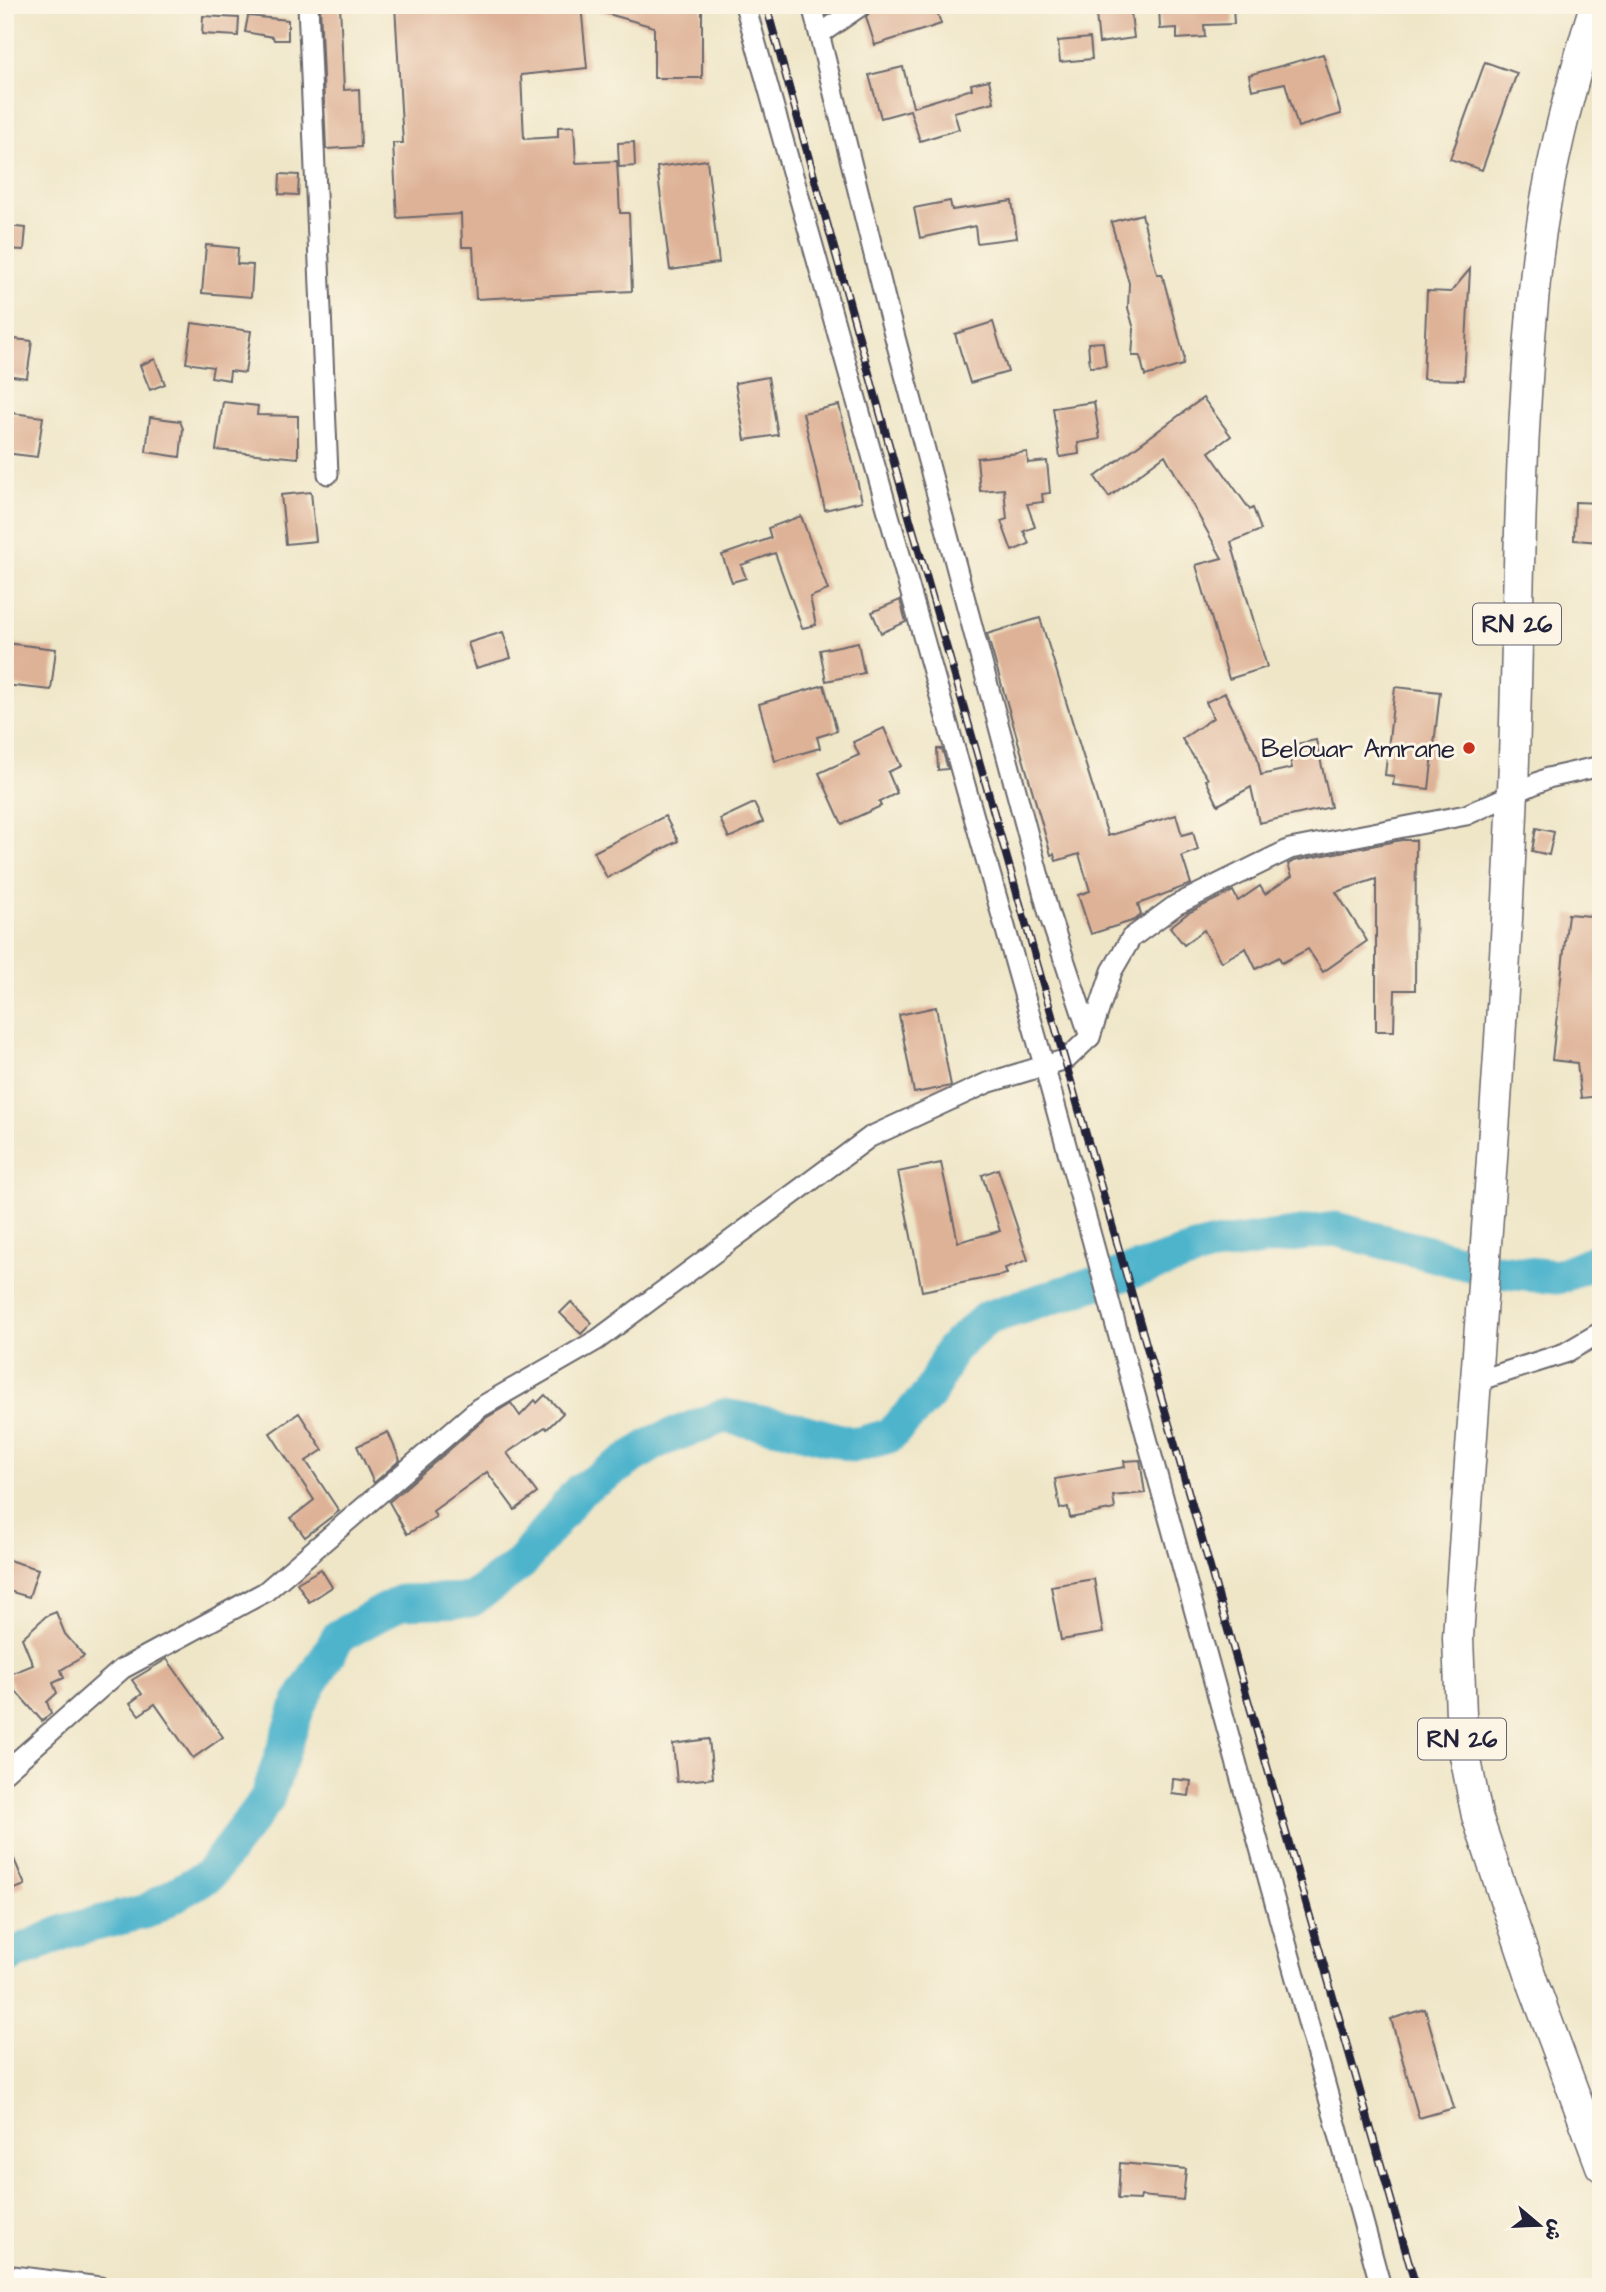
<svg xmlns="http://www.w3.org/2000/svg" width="1606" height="2292" viewBox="0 0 1606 2292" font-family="'Architects Daughter','Playpen Sans Arabic',sans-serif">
<rect width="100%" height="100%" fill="#fcf5e5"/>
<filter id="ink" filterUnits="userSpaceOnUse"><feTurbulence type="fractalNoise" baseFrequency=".0143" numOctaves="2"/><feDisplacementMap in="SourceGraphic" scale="14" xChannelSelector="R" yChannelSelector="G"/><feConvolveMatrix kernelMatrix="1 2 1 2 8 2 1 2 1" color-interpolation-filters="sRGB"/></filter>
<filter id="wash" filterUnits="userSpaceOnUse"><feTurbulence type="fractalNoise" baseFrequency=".00686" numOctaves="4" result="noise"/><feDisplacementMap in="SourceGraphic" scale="28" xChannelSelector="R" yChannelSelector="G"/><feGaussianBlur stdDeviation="1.57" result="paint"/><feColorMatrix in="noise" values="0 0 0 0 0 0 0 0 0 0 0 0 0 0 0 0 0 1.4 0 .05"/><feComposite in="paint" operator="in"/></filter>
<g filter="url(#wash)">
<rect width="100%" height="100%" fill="#efe6c8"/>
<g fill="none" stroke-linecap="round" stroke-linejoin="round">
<path stroke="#4eb4cc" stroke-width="35" d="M5,1958L67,1931L147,1911L209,1875L267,1799L299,1704L339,1636L401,1602L471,1600L521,1563L579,1491L658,1441L724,1416L795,1429L855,1445L889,1436L929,1395L952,1349L987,1318L1207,1247L1335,1229L1497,1271L1557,1277L1601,1259"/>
</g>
<g id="blocks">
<g fill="#deb297">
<path d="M340,5L344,90L359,89L361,147L326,149L320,6Z"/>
<path d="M395,5H581L587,68L521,75L524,139L558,137V127L574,126L576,163L617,161L620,213H629L632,291L476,299L473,247H462L461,214L397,218L393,143H403Z"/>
<path d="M592,5H702V78H654V27L591,9Z"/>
<path d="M880,5H935L941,24L875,45L866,17L874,7Z"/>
<path d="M1095,5H1130L1134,38L1099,43Z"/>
<path d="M1159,5H1233L1234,24L1204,25L1205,37L1177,39V28L1160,29Z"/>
<path d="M203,16L239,18L238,36L202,34Z"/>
<path d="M248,16L288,20V40H274L273,37L245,32Z"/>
<path d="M1090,38L1092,59L1060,62L1058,41Z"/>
<path d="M1323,54L1341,114L1298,127L1285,83L1252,90L1249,75Z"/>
<path d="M1485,62L1517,73L1482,170L1450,159Z"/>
<path d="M903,67L913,107L972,89L971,84L989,80L994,102L954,112L959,129L920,141L910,110L881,118L869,75Z"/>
<path d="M634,142L635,166L619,167L618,143Z"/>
<path d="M707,160L719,263L670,270L657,167Z"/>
<path d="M280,174L299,175L298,195L279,194Z"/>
<path d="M950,201L952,210L1012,201L1017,238L977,243L975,226L920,238L914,208Z"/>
<path d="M1142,214L1152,256L1157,274H1162L1184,356L1183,365L1145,376L1140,356H1132L1134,329L1128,308L1129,283L1111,222Z"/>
<path d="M5,226L26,228L24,250L5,249Z"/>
<path d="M206,245L238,248L237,264L253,265L251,297L202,293Z"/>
<path d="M1470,269L1464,380L1423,379L1427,291L1451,292Z"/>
<path d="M993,322L1008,372L970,383L955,334Z"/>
<path d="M192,323L251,331L245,373L230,371L229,380L211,377L213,367L186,363Z"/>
<path d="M5,338L32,341L27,378L5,375Z"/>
<path d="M1103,342L1106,366L1090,367L1088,343Z"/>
<path d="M155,359L165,384L150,390L140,365Z"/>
<path d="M768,377L778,435L745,440L735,383Z"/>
<path d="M1203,398L1231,436L1209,452L1250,510L1253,508L1261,530L1231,542L1267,667L1229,679L1196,565L1222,558L1165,455L1109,497L1095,477Z"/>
<path d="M223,402L258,406L257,415L298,416V458L216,450Z"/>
<path d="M1094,402L1100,439L1078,443L1079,454L1060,457L1053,408Z"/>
<path d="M839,405L862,501L825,510L803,413Z"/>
<path d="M5,412L43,417L37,457L5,453Z"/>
<path d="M150,417L180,421L183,429L180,457L146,452Z"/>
<path d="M1027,452L1028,463L1047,461L1050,493L1042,494L1043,502L1027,504L1035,527L1024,531L1029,544L1012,551L1001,521L1007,519L1004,489L980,491L977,458Z"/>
<path d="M311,492L316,541L286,544L281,495Z"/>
<path d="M1575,502L1601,503V542L1574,540Z"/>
<path d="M801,516L828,590L810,597L816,625L802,628L775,553L741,565L746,578L732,582L722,555L771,538L768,528Z"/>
<path d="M900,600L906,622L881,633L872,612Z"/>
<path d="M1040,618L1108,836L1176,815L1182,835L1193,832L1198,850L1182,856L1191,884L1138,904L1141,915L1135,920L1091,934L1078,895L1090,891L1079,854L1056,861L1054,854L1051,855L987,634Z"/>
<path d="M503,632L511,658L476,668L468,643Z"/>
<path d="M858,642L864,673L826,681L820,650Z"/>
<path d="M5,643L56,649L51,690L5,685Z"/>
<path d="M824,685L837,731L817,737L820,748L775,761L759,704Z"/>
<path d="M1395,687L1440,692L1429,789L1393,785L1394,776L1385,775Z"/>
<path d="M1225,693L1257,756L1261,775L1292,768L1287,746L1316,740L1331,807L1259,823L1251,787L1218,805L1206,780L1208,779L1182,739L1213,718L1206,702Z"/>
<path d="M884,728L901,766L888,772L897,793L879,802L881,806L842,824L819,773L859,755L853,742Z"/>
<path d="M937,749H942L948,769L938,770Z"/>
<path d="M754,803L763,822L729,838L720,819Z"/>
<path d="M665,816L678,841L607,878L594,852Z"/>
<path d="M1536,828L1554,832L1549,855L1532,851Z"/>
<path d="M1402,840H1416L1415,990H1395L1394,1031H1376V879L1336,892L1367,941L1323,972L1308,949L1282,963L1279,957L1256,969L1246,948L1221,962L1204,930L1184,945L1170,927L1188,913L1233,891L1238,901L1260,886L1265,894L1292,876L1288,864L1294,861Z"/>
<path d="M1568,914L1601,917V1028L1596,1072L1601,1071V1096L1581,1098L1577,1063L1552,1060Z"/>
<path d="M936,1007L951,1086L914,1093L899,1015Z"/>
<path d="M941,1163L958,1242L1000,1231L982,1175L998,1169L1028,1260L1005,1268L1007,1274L922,1291L898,1172Z"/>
<path d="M571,1302L592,1323L581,1334L560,1313Z"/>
<path d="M545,1395L563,1413L547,1429L545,1427L507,1453L537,1493L515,1510L487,1472L433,1511L436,1517L407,1534L389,1502L486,1418L511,1403L520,1416L535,1400L537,1403Z"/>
<path d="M299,1413L323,1450L306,1461L339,1511L305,1537L291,1518L314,1500L270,1433Z"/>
<path d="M388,1432L400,1460L374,1483L357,1446Z"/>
<path d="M1140,1460L1145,1493L1113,1496L1115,1509L1070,1518L1068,1507L1060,1509L1055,1479L1125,1467L1124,1461Z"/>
<path d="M5,1559L38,1569L29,1597L5,1590Z"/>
<path d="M321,1569L332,1587L309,1602L297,1583Z"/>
<path d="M1094,1579L1103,1633L1061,1640L1051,1586Z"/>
<path d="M56,1612L65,1634L84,1656L61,1670L64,1678L53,1683L57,1693L47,1702L51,1713L42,1721L13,1688L8,1675L33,1665L22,1638L46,1616Z"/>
<path d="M167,1659L223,1737L193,1758L155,1704L139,1715L130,1703L142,1694L132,1680Z"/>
<path d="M709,1739L713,1778L677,1782L673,1744Z"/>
<path d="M1173,1779L1191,1781L1189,1796L1172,1794Z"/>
<path d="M5,1838L25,1885L5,1893Z"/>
<path d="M1425,2009L1454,2108L1419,2118L1391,2019Z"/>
<path d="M1120,2163L1186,2169L1183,2200L1141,2196L1140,2200L1118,2199Z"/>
</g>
</g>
</g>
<g filter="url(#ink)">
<use href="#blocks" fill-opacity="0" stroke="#6a676c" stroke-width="2"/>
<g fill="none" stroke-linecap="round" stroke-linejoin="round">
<g stroke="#6a676c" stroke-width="23">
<g id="street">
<path d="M308,5L328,474"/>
<path d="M745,5L1044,1065L1381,2287"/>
<path d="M812,5L889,315L1049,914L1090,1037"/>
<path d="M820,34L862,5"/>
<path d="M1474,1382L1565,1353L1601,1332"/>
<path d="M5,1772L122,1669L265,1592L479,1408L597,1340L870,1137L987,1083L1067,1059L1090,1037L1112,971L1131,938L1176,905L1290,849L1466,815L1548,778L1601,766"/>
<path d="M5,2275L100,2287"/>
</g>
</g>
<g stroke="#6a676c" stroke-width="33">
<path id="primary" d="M1595,5C1569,92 1545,180 1536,271C1518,443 1519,617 1513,790C1502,1073 1476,1355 1458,1638L1462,1740L1477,1816L1534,1986L1601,2166"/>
</g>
<use href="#street" stroke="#fff" stroke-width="19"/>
<use href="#primary" stroke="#fff" stroke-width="30"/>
<g stroke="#22223b" stroke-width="8">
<path id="rail" d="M766,5L909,516L1416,2287"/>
</g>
<use href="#rail" stroke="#fcf5e5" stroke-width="5" stroke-dasharray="16" stroke-linecap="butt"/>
</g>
</g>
<circle fill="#c8321e" stroke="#fcf5e5" stroke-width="2.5" cx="1469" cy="748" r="7"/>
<g text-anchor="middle" stroke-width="6" stroke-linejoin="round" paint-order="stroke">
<g fill="#fcf5e5" stroke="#63616e" stroke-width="2">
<rect x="1473" y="603.5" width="88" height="41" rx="5"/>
<rect x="1418" y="1718.5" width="88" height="41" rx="5"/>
</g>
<g font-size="24" font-weight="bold" fill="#22223b">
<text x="1517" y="632">RN 26</text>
<text x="1462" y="1747">RN 26</text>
</g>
<g font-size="26" fill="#22223b" stroke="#fcf5e5" text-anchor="end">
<text x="1455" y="757">Belouar Amrane</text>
</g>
</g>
<rect width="1606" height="2292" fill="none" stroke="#fcf5e5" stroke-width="28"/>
<g transform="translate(1539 2225) rotate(109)" stroke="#fcf5e5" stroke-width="5" paint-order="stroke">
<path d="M0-5L12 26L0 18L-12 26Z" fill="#22223b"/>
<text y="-10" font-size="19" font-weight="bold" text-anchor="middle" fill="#22223b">ش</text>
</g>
</svg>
